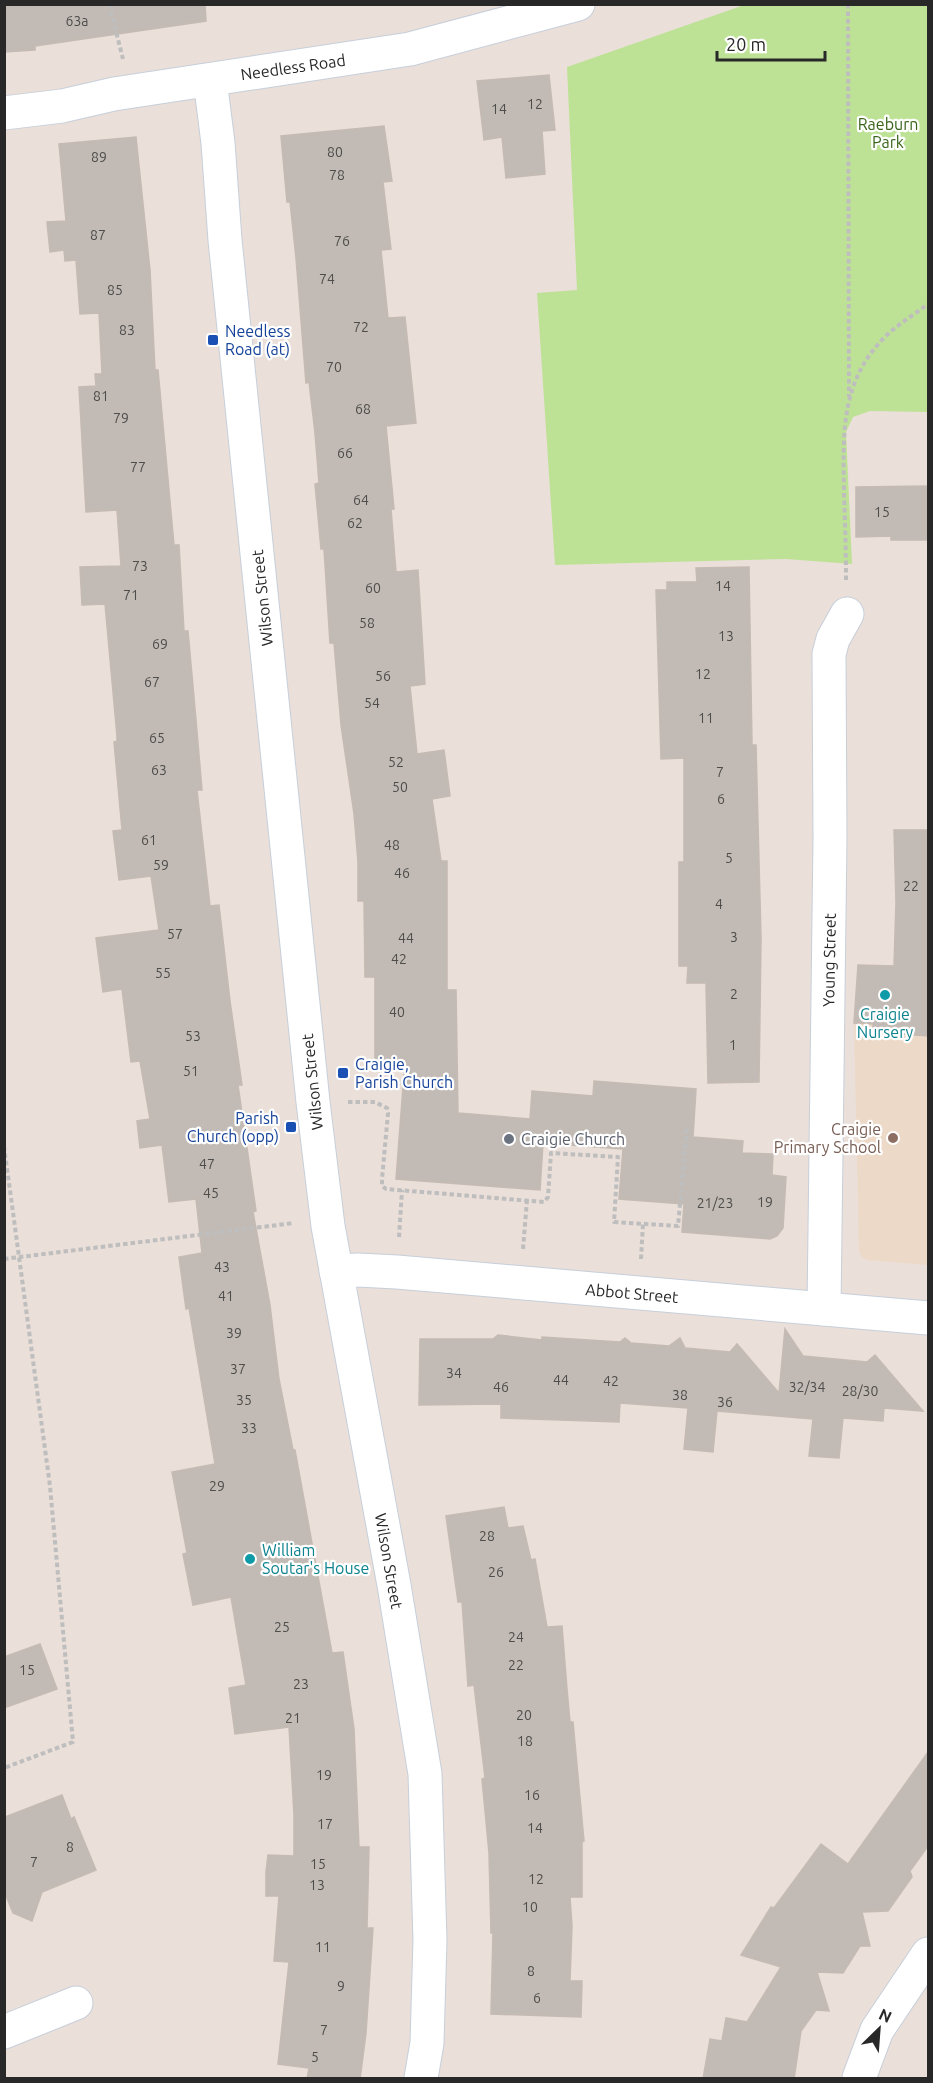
<svg xmlns="http://www.w3.org/2000/svg" width="933" height="2083" viewBox="0 0 933 2083" font-family="Ubuntu,sans-serif">
<rect width="100%" height="100%" fill="#eadfd9"/>
<path fill="#edd9c8" d="M858,965L928,967V1265L867,1260L863,1258L859,1252L854,1023Z"/>
<path fill="#bee295" d="M747,4L928,5V412L870,411L853,417L846,432L852,564L786,559L555,565L537,293L577,290L567,67Z"/>
<g fill="#c2bbb5" stroke="#c5bbb3" stroke-width="1.5">
<path d="M4,4H205L206,21L35,46V50L4,52Z"/>
<path d="M549,75L555,130L542,131L545,174L506,178L502,137L484,140L477,81Z"/>
<path d="M384,126L392,181L383,182L391,249L381,250L388,318L405,317L416,423L386,426L394,509H391L396,572L418,570L425,684L410,686L417,754L444,750L450,796L432,799L441,861H447V990H456L458,1113L530,1119L532,1091L593,1096L594,1081L696,1089L693,1137L743,1141L742,1153L773,1154L772,1175L786,1177L783,1228L777,1236L770,1239L682,1232L684,1204L619,1199L623,1149L543,1143L540,1190L396,1179L405,1061H375V977H365L364,901H358V862L354,814L341,725L334,643H330L324,549H321L315,484L319,483L315,433L309,382L306,383L296,258L290,202H287L281,136Z"/>
<path d="M136,137L150,270L155,370H158L174,545H179L184,631H188L196,720L202,790H197L210,906L219,905L230,1001L242,1085H238L256,1211L253,1212L270,1305L279,1379L293,1450H295L332,1653L343,1652L354,1729L359,1847H369L367,1928H373L366,2033L360,2079H307L309,2068L278,2064L289,1962L274,1961L279,1896H266V1872L268,1855L294,1856V1815L289,1727L235,1734L229,1688L246,1685L231,1597L193,1605L183,1554L187,1553L172,1472L215,1464L189,1308L186,1309L179,1257L202,1253L196,1199L169,1202L162,1145L140,1148L137,1121L150,1119L140,1061L131,1062L122,989L103,992L96,938L159,930L151,876L119,880L113,831L122,830L114,742L117,741V736L105,604L82,605L80,567L121,566L117,510L86,512L79,387L96,386L95,374H102L99,313L80,314L76,260L65,261L64,250L50,252L47,222L66,221L59,144Z"/>
<path d="M928,486V540H891V536L856,537V487Z"/>
<path d="M749,567L752,745H756L761,939L759,1082L708,1083L706,983H687L688,966H679V862H684V758L661,759L656,590H667V582H697L696,568Z"/>
<path d="M894,830H928V1036L873,1032V1024L854,1023L858,965L894,966L896,902Z"/>
<path d="M785,1329L803,1356L867,1362L875,1355L923,1411L884,1408L883,1421L843,1418L839,1458L809,1456L813,1419L717,1411L713,1452L684,1449L688,1408L620,1403L619,1422L501,1418V1404L419,1405L420,1339H493L498,1335L542,1340V1337L620,1342L625,1338L631,1343L669,1346L680,1338L685,1348L730,1352L737,1344L779,1393Z"/>
<path d="M504,1507L508,1528L523,1526L531,1560L535,1559L547,1627L562,1626L567,1689L570,1722H573L584,1841L582,1842V1897H570L572,1926L570,1981H582L581,2017L491,2014L493,1933H491L489,1853L482,1779L485,1778L474,1685L468,1686L462,1602H458L446,1516Z"/>
<path d="M40,1644L57,1689L4,1708V1657Z"/>
<path d="M928,1752V1846L910,1871L912,1877L888,1911L862,1912L870,1946H860L843,1973L817,1972L829,2011L816,2010L801,2031L794,2079H703L710,2039L722,2041L726,2018L747,2022L781,1967L741,1955L771,1907L774,1908L821,1844L848,1864Z"/>
<path d="M62,1795L71,1819L74,1817L96,1870L42,1892L32,1921L13,1913L5,1893V1817Z"/>
</g>
<g fill="none" stroke-linecap="round" stroke-linejoin="round">
<g stroke="#c7cfda" stroke-width="35">
<g id="minor">
<path d="M210,80L218,143L225,240L313,1102L328,1226L394,1585L425,1774L430,1940L427,2043L421,2078"/>
<path d="M4,113L62,106L114,94L410,49L578,4"/>
<path d="M336,1271L358,1270L397,1272L928,1318"/>
<path d="M824,1309L830,838L829,654L833,639L847,614"/>
<path d="M4,2032L76,2003"/>
<path d="M859,2078L877,2030L928,1954"/>
</g>
</g>
<g stroke="#bebebe" stroke-width="4" stroke-dasharray="4.5 3" stroke-linecap="butt">
<path d="M109,4L123,59"/>
<path d="M848,4L849,397"/>
<path d="M846,580C846,551 845,522 844,493C843,433 840,379 888,334C900,323 915,314 928,304"/>
<path d="M348,1102H375L387,1108L388,1113L382,1179V1186L386,1189L544,1202L548,1197L551,1153L618,1157L614,1222L678,1226L687,1126"/>
<path d="M4,1146L50,1486L73,1742L4,1768"/>
<path d="M399,1237L402,1190"/>
<path d="M523,1249L527,1200"/>
<path d="M4,1259L294,1223"/>
<path d="M641,1259L643,1224"/>
</g>
<use href="#minor" stroke="#fff" stroke-width="33"/>
</g>
<g fill="#1a4fb4" stroke="#fff" stroke-width="2">
<rect x="207" y="334" width="12" height="12" rx="3"/>
<rect x="337" y="1067" width="12" height="12" rx="3"/>
<rect x="285" y="1121" width="12" height="12" rx="3"/>
</g>
<g fill="#0f9aa8" stroke="#fff" stroke-width="2">
<circle cx="885" cy="995" r="6"/>
<circle cx="250" cy="1559" r="6"/>
</g>
<circle fill="#8d6e63" stroke="#fff" stroke-width="2" cx="893" cy="1138" r="6"/>
<circle fill="#6b7280" stroke="#fff" stroke-width="2" cx="509" cy="1139" r="6"/>
<g text-anchor="middle" stroke-width="4.5" stroke-linejoin="round" paint-order="stroke">
<g font-size="14" fill="#4e4d4b">
<text x="77" y="26">63a</text>
<text x="535" y="109">12</text>
<text x="499" y="114">14</text>
<text x="335" y="157">80</text>
<text x="99" y="162">89</text>
<text x="337" y="180">78</text>
<text x="98" y="240">87</text>
<text x="342" y="246">76</text>
<text x="327" y="284">74</text>
<text x="115" y="295">85</text>
<text x="361" y="332">72</text>
<text x="127" y="335">83</text>
<text x="334" y="372">70</text>
<text x="101" y="401">81</text>
<text x="363" y="414">68</text>
<text x="121" y="423">79</text>
<text x="345" y="458">66</text>
<text x="138" y="472">77</text>
<text x="361" y="505">64</text>
<text x="882" y="517">15</text>
<text x="355" y="528">62</text>
<text x="140" y="571">73</text>
<text x="723" y="591">14</text>
<text x="373" y="593">60</text>
<text x="131" y="600">71</text>
<text x="367" y="628">58</text>
<text x="726" y="641">13</text>
<text x="160" y="649">69</text>
<text x="703" y="679">12</text>
<text x="383" y="681">56</text>
<text x="152" y="687">67</text>
<text x="372" y="708">54</text>
<text x="706" y="723">11</text>
<text x="157" y="743">65</text>
<text x="396" y="767">52</text>
<text x="159" y="775">63</text>
<text x="720" y="777">7</text>
<text x="400" y="792">50</text>
<text x="721" y="804">6</text>
<text x="149" y="845">61</text>
<text x="392" y="850">48</text>
<text x="729" y="863">5</text>
<text x="161" y="870">59</text>
<text x="402" y="878">46</text>
<text x="911" y="891">22</text>
<text x="719" y="909">4</text>
<text x="175" y="939">57</text>
<text x="734" y="942">3</text>
<text x="406" y="943">44</text>
<text x="399" y="964">42</text>
<text x="163" y="978">55</text>
<text x="734" y="999">2</text>
<text x="397" y="1017">40</text>
<text x="193" y="1041">53</text>
<text x="733" y="1050">1</text>
<text x="191" y="1076">51</text>
<text x="207" y="1169">47</text>
<text x="211" y="1198">45</text>
<text x="765" y="1207">19</text>
<text x="715" y="1208">21/23</text>
<text x="222" y="1272">43</text>
<text x="226" y="1301">41</text>
<text x="234" y="1338">39</text>
<text x="238" y="1374">37</text>
<text x="454" y="1378">34</text>
<text x="561" y="1385">44</text>
<text x="611" y="1386">42</text>
<text x="501" y="1392">46</text>
<text x="807" y="1392">32/34</text>
<text x="860" y="1396">28/30</text>
<text x="680" y="1400">38</text>
<text x="244" y="1405">35</text>
<text x="725" y="1407">36</text>
<text x="249" y="1433">33</text>
<text x="217" y="1491">29</text>
<text x="487" y="1541">28</text>
<text x="496" y="1577">26</text>
<text x="282" y="1632">25</text>
<text x="516" y="1642">24</text>
<text x="516" y="1670">22</text>
<text x="27" y="1675">15</text>
<text x="301" y="1689">23</text>
<text x="524" y="1720">20</text>
<text x="293" y="1723">21</text>
<text x="525" y="1746">18</text>
<text x="324" y="1780">19</text>
<text x="532" y="1800">16</text>
<text x="325" y="1829">17</text>
<text x="535" y="1833">14</text>
<text x="70" y="1852">8</text>
<text x="34" y="1867">7</text>
<text x="318" y="1869">15</text>
<text x="536" y="1884">12</text>
<text x="317" y="1890">13</text>
<text x="530" y="1912">10</text>
<text x="323" y="1952">11</text>
<text x="531" y="1976">8</text>
<text x="341" y="1991">9</text>
<text x="537" y="2003">6</text>
<text x="324" y="2035">7</text>
<text x="315" y="2062">5</text>
</g>
<g font-size="16" fill="#282828" stroke="#fff">
<text transform="translate(293 67) rotate(-8)" y="6">Needless Road</text>
<text transform="translate(262 598) rotate(-96)" y="6">Wilson Street</text>
<text transform="translate(829 960) rotate(-89)" y="6">Young Street</text>
<text transform="translate(312 1082) rotate(-96)" y="6">Wilson Street</text>
<text transform="translate(632 1293) rotate(5)" y="6">Abbot Street</text>
<text transform="translate(389 1561) rotate(80)" y="6">Wilson Street</text>
</g>
<g font-size="16" fill="#386319" stroke="#fff">
<text x="888" y="130">Raeburn<tspan x="888" dy="18">Park</tspan></text>
</g>
<g font-size="16" fill="#164399" stroke="#fff" text-anchor="start">
<text x="225" y="337">Needless<tspan x="225" dy="18">Road (at)</tspan></text>
<text x="355" y="1070">Craigie,<tspan x="355" dy="18">Parish Church</tspan></text>
<text x="279" y="1124" text-anchor="end">Parish<tspan x="279" dy="18">Church (opp)</tspan></text>
</g>
<g font-size="16" fill="#0d838f" stroke="#fff">
<text x="885" y="1020">Craigie<tspan x="885" dy="18">Nursery</tspan></text>
<text x="262" y="1556" text-anchor="start">William<tspan x="262" dy="18">Soutar's House</tspan></text>
</g>
<g font-size="16" fill="#785e54" stroke="#fff" text-anchor="end">
<text x="881" y="1135">Craigie<tspan x="881" dy="18">Primary School</tspan></text>
</g>
<g font-size="16" fill="#5b616d" stroke="#fff" text-anchor="start">
<text x="521" y="1145">Craigie Church</text>
</g>
</g>
<rect width="933" height="2083" fill="none" stroke="#282828" stroke-width="12"/>
<g transform="translate(879 2029) rotate(25)" stroke="#ffffff" stroke-width="4.5" paint-order="stroke">
<path d="M0-4.5L10 22L0 15L-10 22Z" fill="#282828"/>
<text y="-9" font-size="16" font-weight="bold" text-anchor="middle" fill="#282828">N</text>
</g>
<path d="M717 51v9h108v-9" fill="none" stroke="#282828" stroke-width="3"/>
<text x="726" y="51" font-size="18" fill="#282828" stroke="#ffffff" stroke-width="4.5" paint-order="stroke">20 m</text>
</svg>
